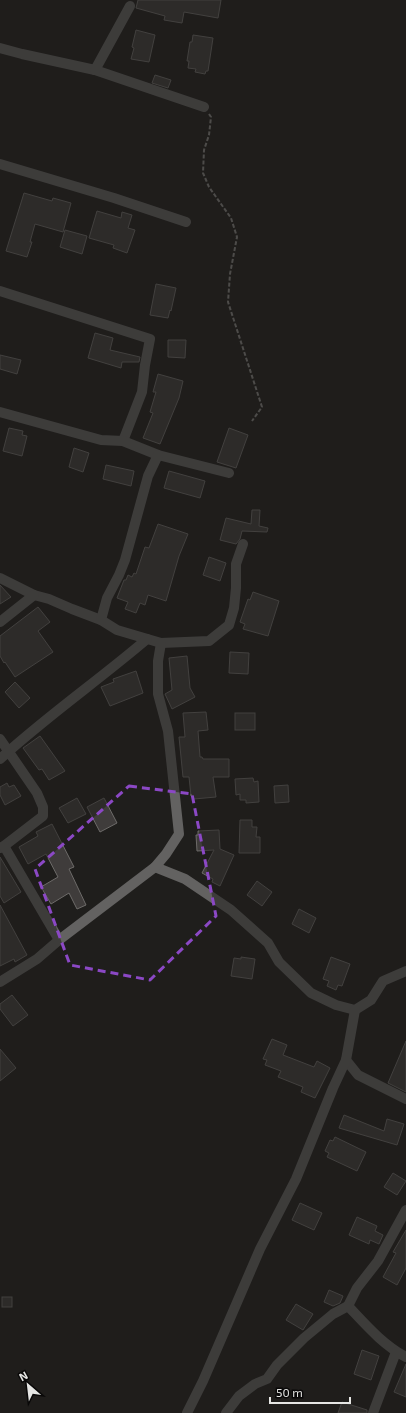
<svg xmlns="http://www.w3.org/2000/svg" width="406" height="1413" viewBox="0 0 406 1413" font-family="'Exo 2',sans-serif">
<rect width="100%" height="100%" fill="#1f1e1c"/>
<g fill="#3f3c3b" stroke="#6d6b69">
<path d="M138,0H221L218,18L184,12L182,23L164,20L165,16L136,8Z"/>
<path d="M136,30L155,35L149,62L131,59L134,48L132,47Z"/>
<path d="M193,35L213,38L208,71H206L205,74L195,72L196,69L188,68L189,61H187L190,42H192Z"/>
<path d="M155,75L171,80L168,88L152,83Z"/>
<path d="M24,193L52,201L53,198L71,203L63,232L35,224L30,242H32L27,257L6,251Z"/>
<path d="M97,211L121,218L122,212L132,215L128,228L135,230L127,253L113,248L114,245L89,238Z"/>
<path d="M65,230L87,236L82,254L60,247Z"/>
<path d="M156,284L176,288L171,311L170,310L168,318L150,315Z"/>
<path d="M95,333L113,338L110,350L140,357L139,362H122L121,368L88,358Z"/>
<path d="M168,340H186L185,358L168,357Z"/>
<path d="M0,355L21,360L17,374L0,369Z"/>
<path d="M158,374L183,381L179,398L160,444L143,438L153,413L150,412L156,392H153Z"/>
<path d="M9,428L23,431L22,435L27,436L22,456L3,451Z"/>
<path d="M229,428L248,435L236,468L217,462Z"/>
<path d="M74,448L89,453L83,472L69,467Z"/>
<path d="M106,465L134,471L131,486L103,479Z"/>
<path d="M169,471L205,481L200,498L164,488Z"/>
<path d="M252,510H260L259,526L268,528L267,532L242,531L240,539L236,544L220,540L226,518L251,524Z"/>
<path d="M158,524L188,534L179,556L166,601L148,595L145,605L140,603L136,613L125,609L128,602L117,598L124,580H126L128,575L132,577L134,573L136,574L145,547L149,548Z"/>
<path d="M209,557L226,563L220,581L203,575Z"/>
<path d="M0,585L11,597L0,604Z"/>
<path d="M253,592L279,601L268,636L243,629L245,624L240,622L248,599L250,600Z"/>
<path d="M38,607L50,622L38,631L53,652L15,677L5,662L4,663L0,656V636Z"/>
<path d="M230,652L249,653L248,674L229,673Z"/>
<path d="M187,656L190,688L195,697L172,709L165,694L172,690L169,658Z"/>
<path d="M136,671L143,693L110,706L101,687L114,682L113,679Z"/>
<path d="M15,682L30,698L19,708L5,692Z"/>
<path d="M206,712L208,730L198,731L200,757H202L203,759H229V777H213L216,797L194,799L193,796H191L189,777H183L179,737H185L183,713Z"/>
<rect x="235" y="713" width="20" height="17"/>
<path d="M40,736L65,771L49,780L42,769L39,770L23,748Z"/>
<path d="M253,778L254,782L258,781L259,802L246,803V800H240V794L236,795L235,779Z"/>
<path d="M7,783L9,787L14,785L21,796L5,805L0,795V787Z"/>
<path d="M288,785L289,802L275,803L274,786Z"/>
<path d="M77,798L86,814L68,823L59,808Z"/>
<path d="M104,798L117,823L100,832L87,807Z"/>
<path d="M240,820H252V827H257L256,837H260V853H239Z"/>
<path d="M52,824L74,867L69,869L86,905L77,909L69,893L51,904L41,887L58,877L46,854L28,864L19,847L38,836L36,832Z"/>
<path d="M219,830L220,849L234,855L220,886L212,882L213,879L202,873L214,850L197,851L196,835H198V831Z"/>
<path d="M0,857L21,892L4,903L0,896Z"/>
<path d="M257,881L272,892L262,906L247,895Z"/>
<path d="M0,905L27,955L15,962L14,959L0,966Z"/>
<path d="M299,909L316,918L309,933L292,924Z"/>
<path d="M241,957L255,959L252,979L231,976L234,958L241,959Z"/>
<path d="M331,957L350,964L342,986L338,985L336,990L327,986L329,981L323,979Z"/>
<path d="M12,995L28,1015L13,1026L0,1009V1004Z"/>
<path d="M272,1039L287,1045L283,1055L314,1067L317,1061L330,1068L315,1098L301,1092L303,1087L278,1077L281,1071L265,1065L267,1060L263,1059Z"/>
<path d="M406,1041V1092L388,1083Z"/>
<path d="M0,1049L16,1068L0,1081Z"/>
<path d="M344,1115L384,1131L387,1119L404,1124L397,1145L339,1128Z"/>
<path d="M335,1137L366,1152L357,1171L327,1157L329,1153L325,1151L330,1140L333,1141Z"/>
<path d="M393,1173L406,1181L397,1195L384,1187Z"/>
<path d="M300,1203L322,1213L314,1230L292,1220Z"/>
<path d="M357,1217L377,1226L375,1231L383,1235L379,1244L370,1240L369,1244L349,1235Z"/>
<path d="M406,1230V1268L397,1285L383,1277L396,1253L393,1252Z"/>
<path d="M329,1290L343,1296L340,1303L333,1306L324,1302Z"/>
<rect x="2" y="1297" width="10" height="10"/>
<path d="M296,1304L313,1314L303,1330L286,1320Z"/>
<path d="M362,1350L379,1356L371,1380L354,1374Z"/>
<path d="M406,1364V1397L394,1392Z"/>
<path d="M342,1402L367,1410V1413H338Z"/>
</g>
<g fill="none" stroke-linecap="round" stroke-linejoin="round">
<path stroke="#858482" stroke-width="2" stroke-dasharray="4 2" stroke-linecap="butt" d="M209,114L211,117L209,135L204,150L203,173L209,187L231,218L237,237L230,274L228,302L262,407L252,421"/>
<g stroke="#636261" stroke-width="10">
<path d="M0,48L22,54L95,70L204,107"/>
<path d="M95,70L130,6"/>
<path d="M0,164L114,198L186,222"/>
<path d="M0,291L150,339L145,365L142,392L123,441"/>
<path d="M0,412L101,440L123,441L158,455L229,473"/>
<path d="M0,578L34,595L49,599L72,609L101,620L117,630L161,643L209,641L229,625L234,608L236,588V564L243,544"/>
<path d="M101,620L107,598L119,575L125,560L148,476L158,455"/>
<path d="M0,622L34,595"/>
<path d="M0,739L37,793L43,807V816L4,846L0,848"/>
<path d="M0,759C47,716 99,680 147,639"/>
<path d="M4,846L59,940"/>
<path d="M155,867L185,879L231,910L268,943L279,962L311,993L336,1005L355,1010L371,1000L383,981L406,971"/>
<path d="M0,982L37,959L59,940L155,867L166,854L179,834L168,731L158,694V661L161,643"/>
<path d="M346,1060L358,1075L406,1099"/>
<path d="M348,1306C366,1325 383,1345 406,1357"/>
<path d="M187,1413L203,1381L260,1249L296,1179L333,1088L346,1060L355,1010"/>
<path d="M226,1413L239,1396L255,1384L267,1379L277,1365L304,1338L333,1314L348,1306L357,1288L378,1261L406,1210"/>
<path d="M373,1413L396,1352"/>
</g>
</g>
<path d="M0 0H406V1413H0ZM129,786L192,794L216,916L150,980L70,965L35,869Z" fill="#1f1e1c" fill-opacity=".55" fill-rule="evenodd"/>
<path fill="none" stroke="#8b48c5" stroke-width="3" stroke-dasharray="8 5" stroke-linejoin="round" d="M129,786L192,794L216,916L150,980L70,965L35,869Z"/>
<g transform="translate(28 1385) rotate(332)" stroke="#090808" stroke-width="3" paint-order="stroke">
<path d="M0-3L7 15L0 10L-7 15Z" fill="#e6e6e4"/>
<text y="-6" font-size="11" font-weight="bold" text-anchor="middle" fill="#e6e6e4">N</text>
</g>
<path d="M270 1397v6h80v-6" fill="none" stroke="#e6e6e4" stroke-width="2"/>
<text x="276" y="1397" font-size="12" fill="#e6e6e4" stroke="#090808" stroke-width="3" paint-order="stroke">50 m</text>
</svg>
